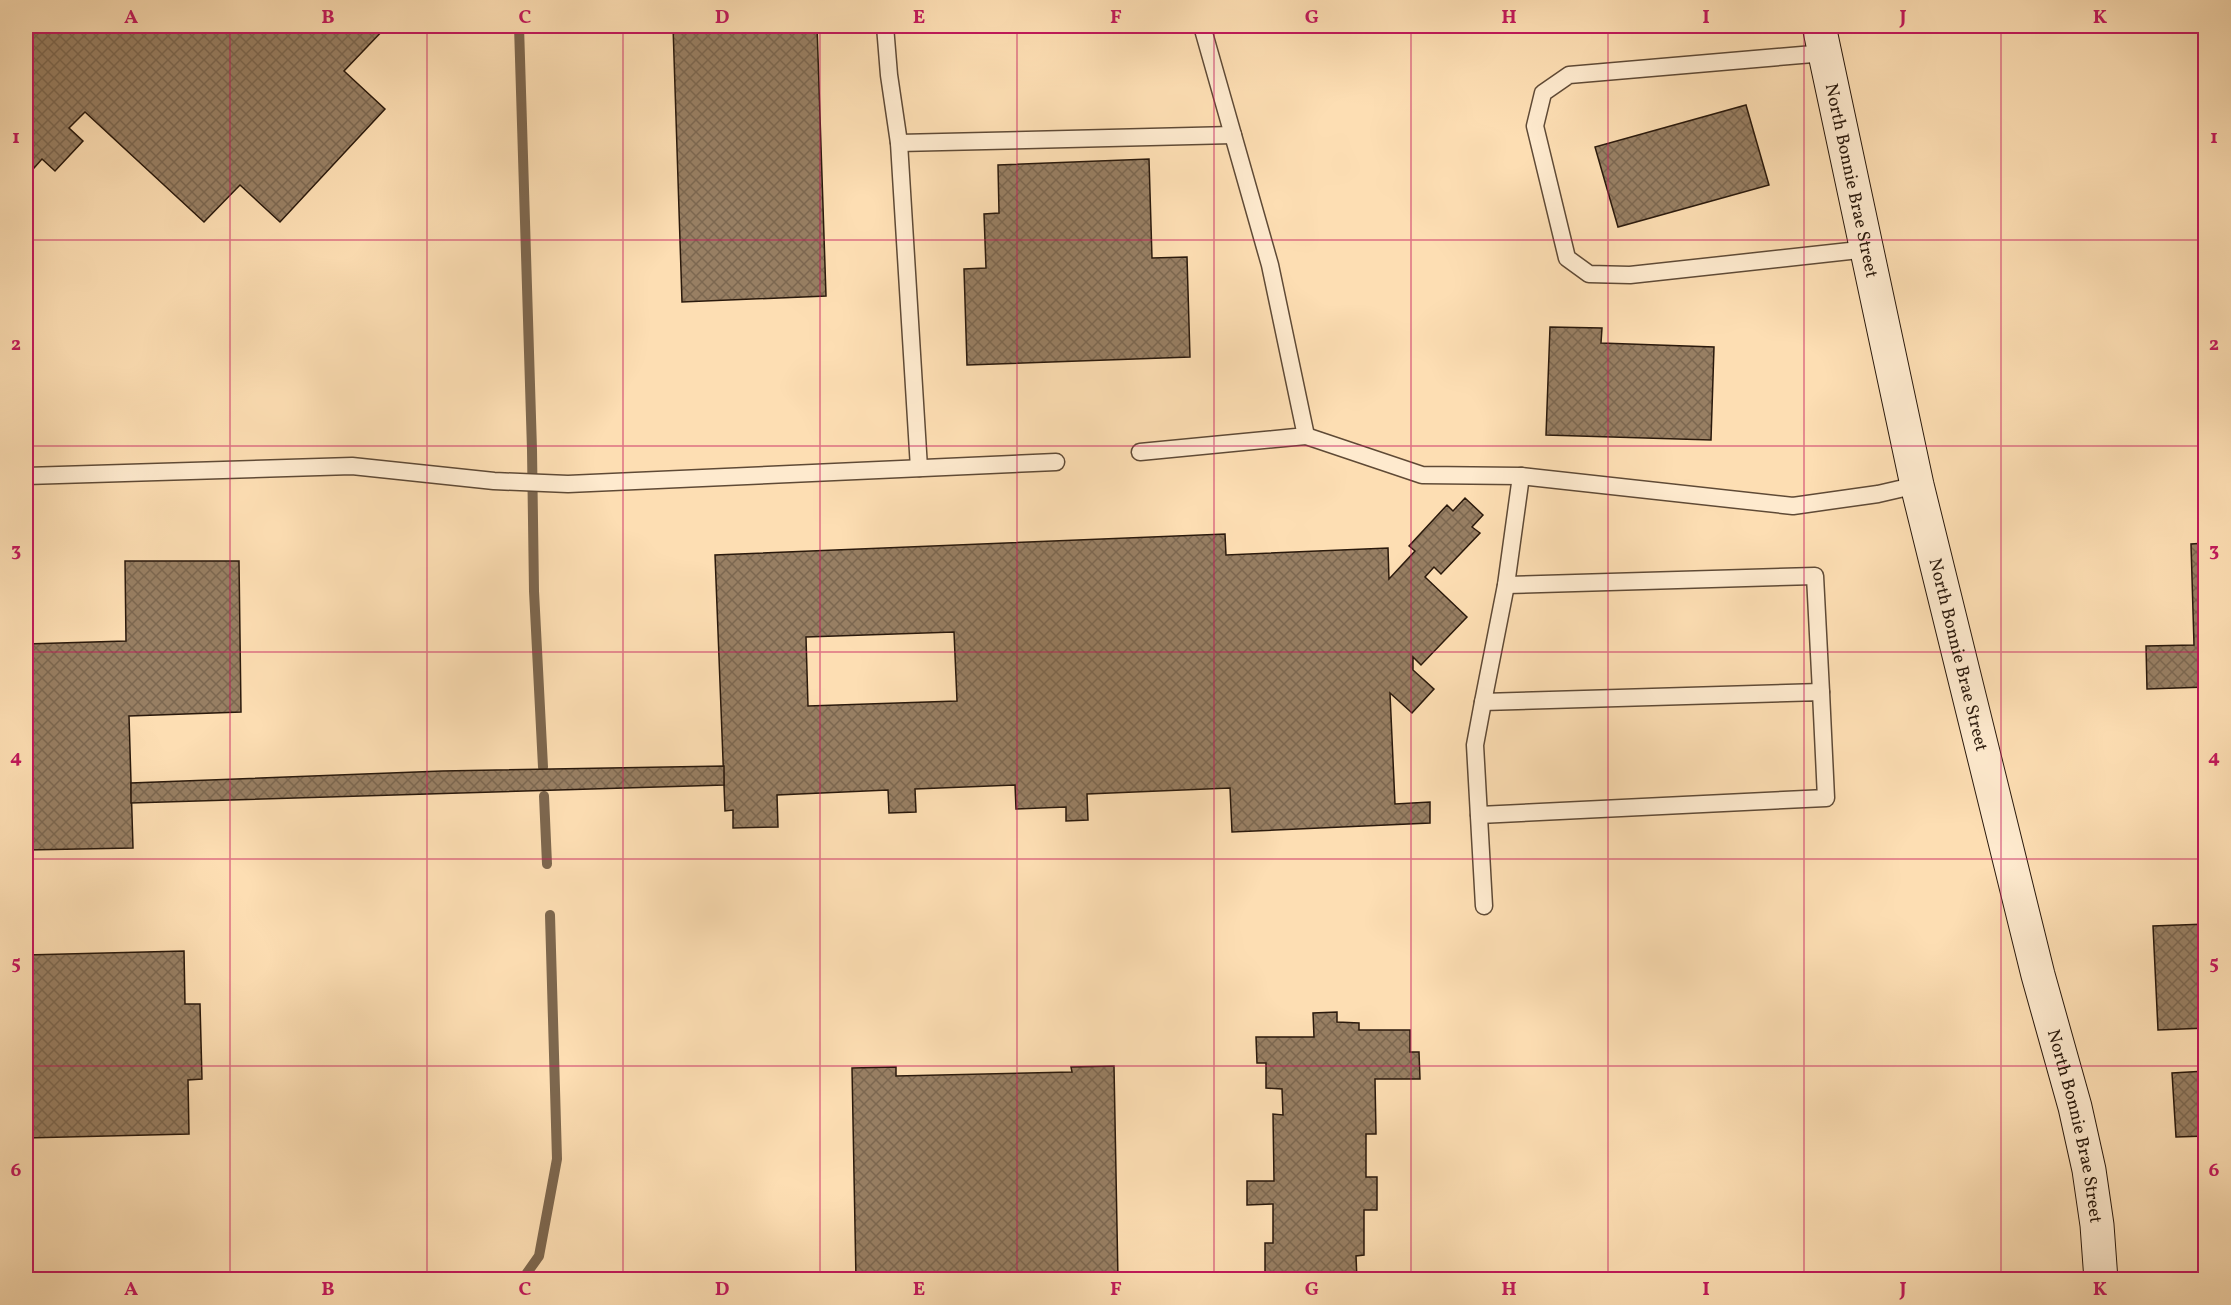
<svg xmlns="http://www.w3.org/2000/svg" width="2231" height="1305" viewBox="0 0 2231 1305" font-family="Vollkorn,serif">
<defs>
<pattern id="building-cross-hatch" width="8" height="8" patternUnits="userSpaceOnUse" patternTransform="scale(1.5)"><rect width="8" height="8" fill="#987f63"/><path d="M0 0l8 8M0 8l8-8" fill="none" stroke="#7c6750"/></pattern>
</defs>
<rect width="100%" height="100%" fill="#fddeb3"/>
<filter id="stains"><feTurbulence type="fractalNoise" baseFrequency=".00333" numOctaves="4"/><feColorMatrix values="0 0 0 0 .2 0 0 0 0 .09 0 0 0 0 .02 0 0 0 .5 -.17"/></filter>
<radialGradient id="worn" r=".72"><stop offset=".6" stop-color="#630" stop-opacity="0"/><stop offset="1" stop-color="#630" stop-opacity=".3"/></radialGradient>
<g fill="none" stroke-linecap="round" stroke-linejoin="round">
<g stroke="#7d674e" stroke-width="10">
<path d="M519,26L532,450L534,591L543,767"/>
<path d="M544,796L547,864"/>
<path d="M522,1280L539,1256L557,1159L550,915"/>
</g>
</g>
<g fill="url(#building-cross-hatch)" stroke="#2a190c" stroke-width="1.5" fill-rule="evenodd">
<path d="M34,26H387L344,71L385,109L280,222L240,185L204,222L85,112L69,128L83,141L55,171L42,159L26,177V34Z"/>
<path d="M673,26H817L826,296L682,302Z"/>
<path d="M1746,105L1769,185L1618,227L1595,147Z"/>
<path d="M1149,159L1152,258L1187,257L1190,357L967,365L964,269L986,268L984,214L999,213L998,165Z"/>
<path d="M1550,327L1602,328L1601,343L1714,347L1711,440L1546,435Z"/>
<path d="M1465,498L1483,515L1472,527L1480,533L1441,574L1434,567L1425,577L1467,617L1421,665L1413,657V670L1434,689L1412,713L1390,693L1395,804L1430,802V823L1232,832L1230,788L1087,794L1088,820L1066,821V807L1016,809L1015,785L915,789L916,812L889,813L888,790L777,795L778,827L733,828V810L725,811L715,555L1225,534L1226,555L1388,548L1389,579L1415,551L1409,546L1447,505L1453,511ZM954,632L957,701L808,706L806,637Z"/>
<path d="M2206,543V687L2147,689L2146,646L2194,645L2191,544Z"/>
<path d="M125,561H239L241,712L129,716L133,848L26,850V644L126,641Z"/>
<path d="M724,766V785L131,803V783L442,771Z"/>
<path d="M2206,924V1028L2158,1030L2153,926Z"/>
<path d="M184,951L185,1004H200L202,1079L188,1080L189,1134L26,1138V955Z"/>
<path d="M1337,1012V1022L1359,1023V1030H1410V1052H1419L1420,1079H1375L1376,1134H1366V1177H1377V1210H1364V1255L1356,1256L1357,1280H1265V1243H1273V1204L1247,1205V1181H1274L1273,1114L1283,1115L1282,1089L1266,1088V1063H1257L1256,1037H1314L1313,1013Z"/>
<path d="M1114,1066L1118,1280H856L852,1068L896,1067V1076L1072,1072L1071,1067Z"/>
<path d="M2206,1071V1136L2176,1137L2172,1073Z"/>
</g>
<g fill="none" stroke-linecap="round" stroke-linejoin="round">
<g stroke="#5f4a36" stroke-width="19">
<g id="service">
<path d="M885,26L889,75L899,143L919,468"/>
<path d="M1825,53L1569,75L1543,93L1535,126L1567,258L1589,274L1630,275L1868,249"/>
<path d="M899,143L1233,135"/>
<path d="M1306,436L1422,475L1521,476L1793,506L1878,494L1917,485"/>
<path d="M1140,452L1306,436L1270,265L1202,26"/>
<path d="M26,476L352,466L494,481L568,484L1056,462"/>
<path d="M1506,585L1815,576L1821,692"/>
<path d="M1483,702L1475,745L1484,906"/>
<path d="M1479,815L1826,798L1821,692L1483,702L1506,585L1521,476"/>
</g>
</g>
<g stroke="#2a190c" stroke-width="35">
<g id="secondary">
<path id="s1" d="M1819,26L1917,485L2038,975L2075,1107L2089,1170L2097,1225L2101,1280"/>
</g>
</g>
<use href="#service" stroke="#feeace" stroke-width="16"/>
<use href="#secondary" stroke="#feeace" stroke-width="33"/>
</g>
<path fill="none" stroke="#c2185b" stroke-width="1.5" stroke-opacity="0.55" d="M230,26V1280M427,26V1280M623,26V1280M820,26V1280M1017,26V1280M1214,26V1280M1411,26V1280M1608,26V1280M1804,26V1280M2001,26V1280M26,240H2206M26,446H2206M26,652H2206M26,859H2206M26,1066H2206"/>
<g text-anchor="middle" stroke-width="6" stroke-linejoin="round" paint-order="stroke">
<g font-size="18" fill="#2a190c" stroke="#feeace">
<text dy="6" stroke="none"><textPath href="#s1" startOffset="158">North Bonnie Brae Street</textPath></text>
<text dy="6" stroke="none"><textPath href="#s1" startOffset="644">North Bonnie Brae Street</textPath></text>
<text dy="6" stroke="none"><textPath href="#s1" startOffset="1130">North Bonnie Brae Street</textPath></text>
</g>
</g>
<rect width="2231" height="1305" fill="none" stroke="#fddeb3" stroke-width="66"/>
<rect x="33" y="33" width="2165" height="1239" fill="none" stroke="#c2185b" stroke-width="2"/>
<g font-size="20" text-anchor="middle" font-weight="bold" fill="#c2185b">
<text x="131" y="23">A</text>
<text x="328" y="23">B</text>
<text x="525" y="23">C</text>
<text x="722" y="23">D</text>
<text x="919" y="23">E</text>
<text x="1116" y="23">F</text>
<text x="1312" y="23">G</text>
<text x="1509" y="23">H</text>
<text x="1706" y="23">I</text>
<text x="1903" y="23">J</text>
<text x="2100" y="23">K</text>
<text x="16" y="143">1</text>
<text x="2214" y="143">1</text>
<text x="16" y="350">2</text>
<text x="2214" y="350">2</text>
<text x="16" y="556">3</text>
<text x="2214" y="556">3</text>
<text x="16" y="763">4</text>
<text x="2214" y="763">4</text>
<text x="16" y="969">5</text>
<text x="2214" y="969">5</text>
<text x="16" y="1176">6</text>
<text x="2214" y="1176">6</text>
<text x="131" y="1295">A</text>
<text x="328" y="1295">B</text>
<text x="525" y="1295">C</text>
<text x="722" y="1295">D</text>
<text x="919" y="1295">E</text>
<text x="1116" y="1295">F</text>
<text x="1312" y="1295">G</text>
<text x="1509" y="1295">H</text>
<text x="1706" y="1295">I</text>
<text x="1903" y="1295">J</text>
<text x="2100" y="1295">K</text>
</g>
<rect width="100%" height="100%" filter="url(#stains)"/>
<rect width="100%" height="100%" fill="url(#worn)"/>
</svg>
